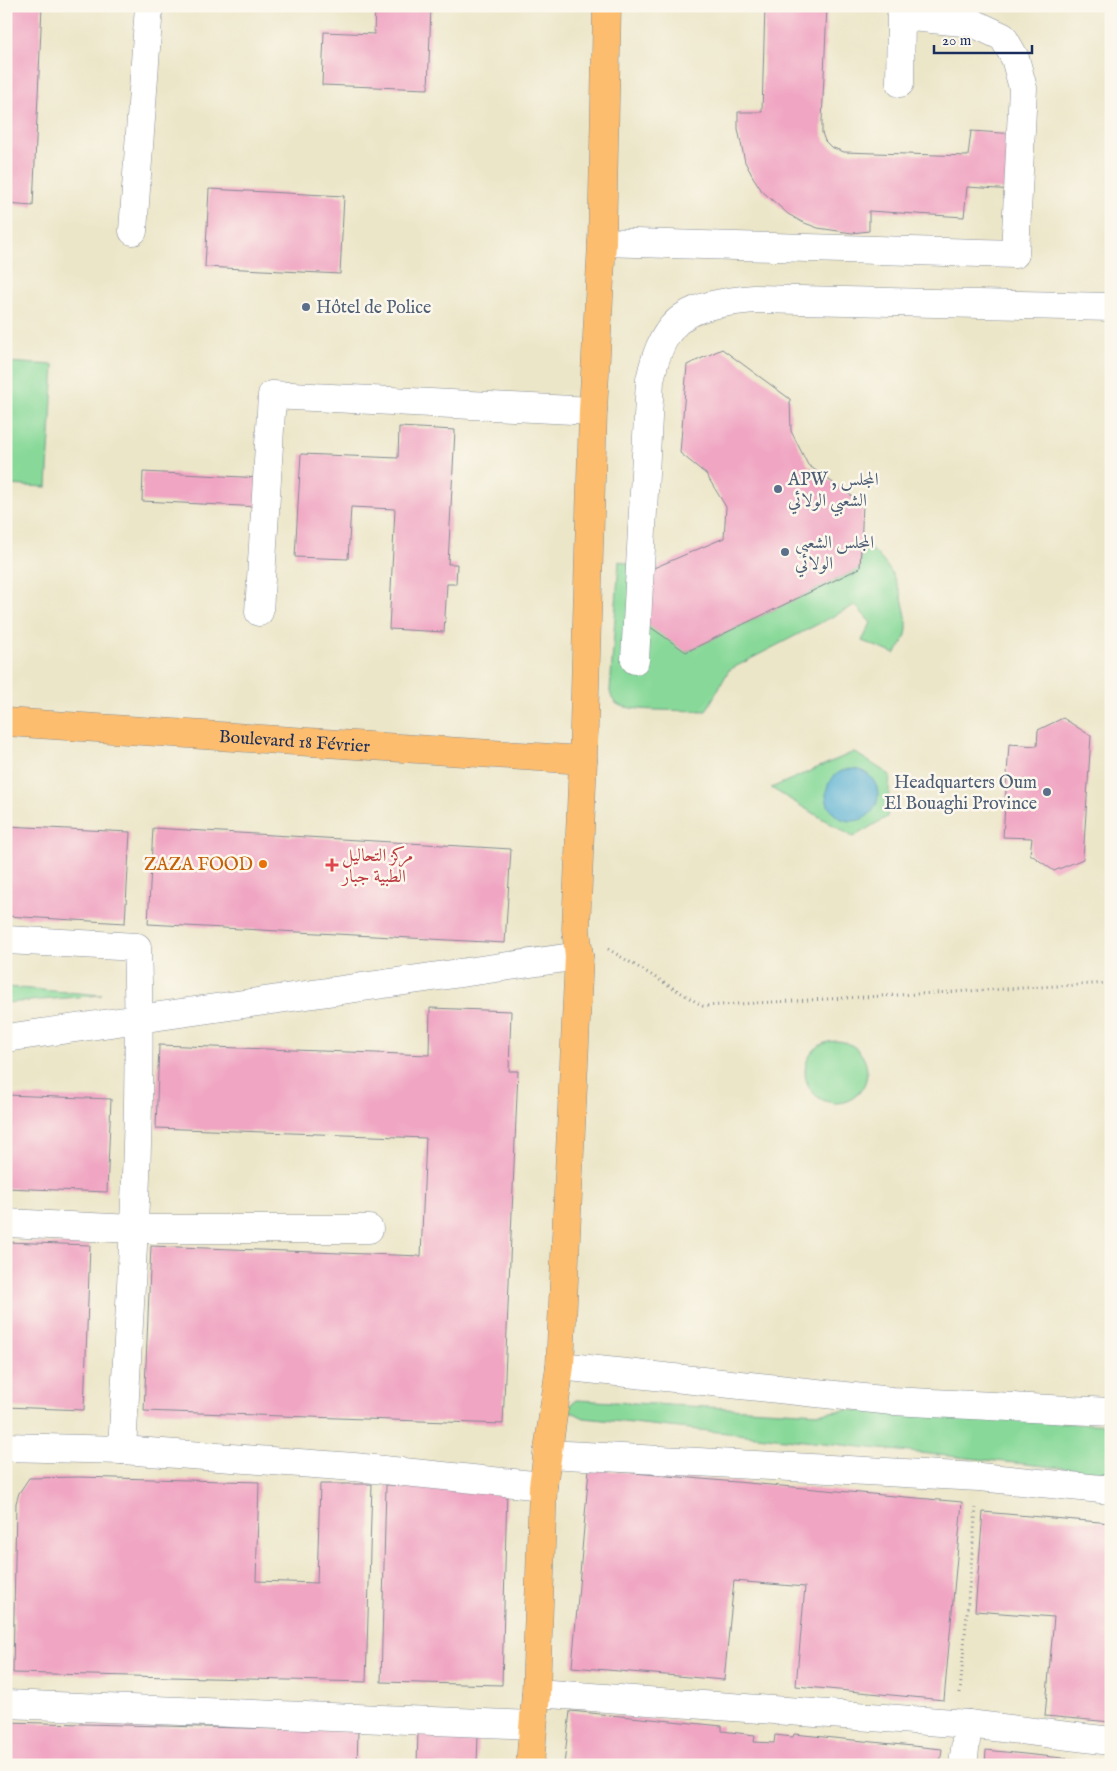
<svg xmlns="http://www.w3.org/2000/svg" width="1117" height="1771" viewBox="0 0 1117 1771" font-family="'IM FELL English',Amiri,serif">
<rect width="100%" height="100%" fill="#fbf7ec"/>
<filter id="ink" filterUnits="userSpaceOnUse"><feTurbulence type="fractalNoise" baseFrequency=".02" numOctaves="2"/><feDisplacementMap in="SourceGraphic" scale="10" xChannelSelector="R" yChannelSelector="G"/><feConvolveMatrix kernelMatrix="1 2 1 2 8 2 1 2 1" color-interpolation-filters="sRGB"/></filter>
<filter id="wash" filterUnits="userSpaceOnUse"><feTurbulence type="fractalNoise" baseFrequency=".0096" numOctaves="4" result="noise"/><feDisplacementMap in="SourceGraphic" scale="20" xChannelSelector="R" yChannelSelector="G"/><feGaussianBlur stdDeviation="1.12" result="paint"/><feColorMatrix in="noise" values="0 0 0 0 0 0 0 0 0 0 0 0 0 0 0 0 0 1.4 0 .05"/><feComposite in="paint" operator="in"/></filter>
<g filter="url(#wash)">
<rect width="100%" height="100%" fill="#ece6c9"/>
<g fill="#88d999" stroke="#52847c">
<path d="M6,362L54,365L47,487L6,485Z"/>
<path d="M861,539C884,560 898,575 904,607C909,629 909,635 895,654L862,641L871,623L855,605L729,670L706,711C689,710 629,712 617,704C612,700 611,696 610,691L619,561L649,570L686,652L860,568Z"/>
<path d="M854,752L890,775L887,817L853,837L771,788Z"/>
<path d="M6,987L102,995L6,1003Z"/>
<circle cx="836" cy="1072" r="31"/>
<path d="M576,1400L821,1413L847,1410L1111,1425V1473L584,1418L570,1411L571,1404Z"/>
</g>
<circle fill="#54afd2" stroke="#386f98" cx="852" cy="795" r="26"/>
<g id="blocks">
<g fill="#f0a5c2">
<path d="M6,6H42L33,206L6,204Z"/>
<path d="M375,6H431L428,89L322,85L324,32L374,34Z"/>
<path d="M765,6H827L822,121V133L825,141L831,147L844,152L968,156L971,131L1017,134L1014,190L967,187L964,217L869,211V231L852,233L818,228L802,222L788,214L762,191L753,177L745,162L738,129V112H762Z"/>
<path d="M209,189L344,196L340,274L205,267Z"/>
<path d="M722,349L790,399L791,431L808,465L863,504L860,568L686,652L643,622L649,570L724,538L726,507L706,474L680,453L687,365Z"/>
<path d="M399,427L455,430L448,564H457L456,584H447L444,632L389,629L395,509L351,507L348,559L295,557L301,454L398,458Z"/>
<path d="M143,472L262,478L261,507L142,501Z"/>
<path d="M1063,718L1091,736L1083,859L1054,871L1030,854L1032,838L1003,837L1009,744L1037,746L1038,730Z"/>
<path d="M6,826L130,832L125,923L6,916Z"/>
<path d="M153,828L511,849L505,943L148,924Z"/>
<path d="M430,1008L511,1011L509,1071H518L503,1424L144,1411L151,1246L421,1256L426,1138L156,1128L159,1045L429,1055Z"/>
<path d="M6,1095L111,1099L107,1192L6,1188Z"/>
<path d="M6,1242L90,1245L84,1410L6,1407Z"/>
<path d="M589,1469L962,1502L944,1700L796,1686L805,1587L734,1581L724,1680L572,1667Z"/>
<path d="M79,1477L259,1482L256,1581L317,1583L320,1484H372L366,1682L13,1673L16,1503L19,1493L29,1478Z"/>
<path d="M386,1485L507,1488L502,1685L381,1682Z"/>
<path d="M983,1512L1111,1523V1722L1045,1716L1054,1617L975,1611Z"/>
<path d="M570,1711L722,1726V1731L755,1735L754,1742L774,1743L775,1735L793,1737L794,1734L942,1749L940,1765H564Z"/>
<path d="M6,1722L358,1731L357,1765H6Z"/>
<path d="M418,1732L478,1734L477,1765H417Z"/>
<path d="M986,1750L1111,1763V1765H985Z"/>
</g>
</g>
</g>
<g filter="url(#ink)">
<use href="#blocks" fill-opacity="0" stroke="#848a94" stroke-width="1"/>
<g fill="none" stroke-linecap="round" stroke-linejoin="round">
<g stroke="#848a94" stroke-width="29">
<g id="minor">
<path d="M133,231L149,6"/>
<path d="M602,242L1015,254L1023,88L1015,58L1003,37L973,23L901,16L900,83"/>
<path d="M259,612L272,395L593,411"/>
<path d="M635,660L650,380C664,314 690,305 754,299L1111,307"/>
<path d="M6,940L137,947C143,1115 131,1283 122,1450"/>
<path d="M6,1038L579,956"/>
<path d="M6,1223L134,1229H369"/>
<path d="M560,1366L892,1401L1111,1412"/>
<path d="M6,1447L122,1450L354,1467L543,1486"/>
<path d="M547,1454L979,1477L1111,1490"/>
<path d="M536,1693L968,1724L1111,1741"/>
<path d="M6,1704L532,1725"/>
<path d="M963,1765L968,1724"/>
</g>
</g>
<g stroke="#848a94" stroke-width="29">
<g id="major">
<path id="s1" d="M6,722L583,760"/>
<path d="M530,1765L536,1693L543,1486L560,1366L579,956L576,929L583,760L593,411L602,242L607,6"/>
</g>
</g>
<g stroke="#848a94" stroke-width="3" stroke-dasharray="1 4" stroke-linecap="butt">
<path d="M608,949L703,1006L1111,983"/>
<path d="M960,1693L976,1508"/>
</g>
<use href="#minor" stroke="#fff" stroke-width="28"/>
<use href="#major" stroke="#fcbd6e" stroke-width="28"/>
</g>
</g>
<g fill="#5c6f8a" stroke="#fbf7ec" stroke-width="2">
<circle cx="306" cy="307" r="5"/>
<circle cx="778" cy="489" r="5"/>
<circle cx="785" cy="552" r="5"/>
<circle cx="1047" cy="792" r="5"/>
</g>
<circle fill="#e8710a" stroke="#fbf7ec" stroke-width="2" cx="263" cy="864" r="5"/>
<path fill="#e0444e" stroke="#fbf7ec" stroke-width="2" d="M329.5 857.5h5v5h5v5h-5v5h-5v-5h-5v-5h5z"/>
<g text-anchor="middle" stroke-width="5" stroke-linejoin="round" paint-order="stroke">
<g font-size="18" fill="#4e5e75" stroke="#fbf7ec" text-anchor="start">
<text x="316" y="313">Hôtel de Police</text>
<text x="788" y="485">APW , المجلس<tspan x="788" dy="21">الشعبي الولائي</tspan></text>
<text x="795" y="548">المجلس الشعبي<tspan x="795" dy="21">الولائي</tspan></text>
<text x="1037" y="788" text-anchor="end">Headquarters Oum<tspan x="1037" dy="21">El Bouaghi Province</tspan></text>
</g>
<g font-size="18" fill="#1b2f5e" stroke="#fbf7ec">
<text dy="6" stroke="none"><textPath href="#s1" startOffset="289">Boulevard 18 Février</textPath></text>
</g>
<g font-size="18" fill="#be3a42" stroke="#fbf7ec" text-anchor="start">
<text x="342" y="861">مركز التحاليل<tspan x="342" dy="21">الطبية جبار</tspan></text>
</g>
<g font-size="18" fill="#c56008" stroke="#fbf7ec" text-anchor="end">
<text x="253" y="870">ZAZA FOOD</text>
</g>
</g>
<rect width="1117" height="1771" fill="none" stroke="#fbf7ec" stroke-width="25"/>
<path d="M934 45v8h98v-8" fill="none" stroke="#1b2f5e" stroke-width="2.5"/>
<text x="942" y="45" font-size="15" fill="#1b2f5e" stroke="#fbf7ec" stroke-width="4" paint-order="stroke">20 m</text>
</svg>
